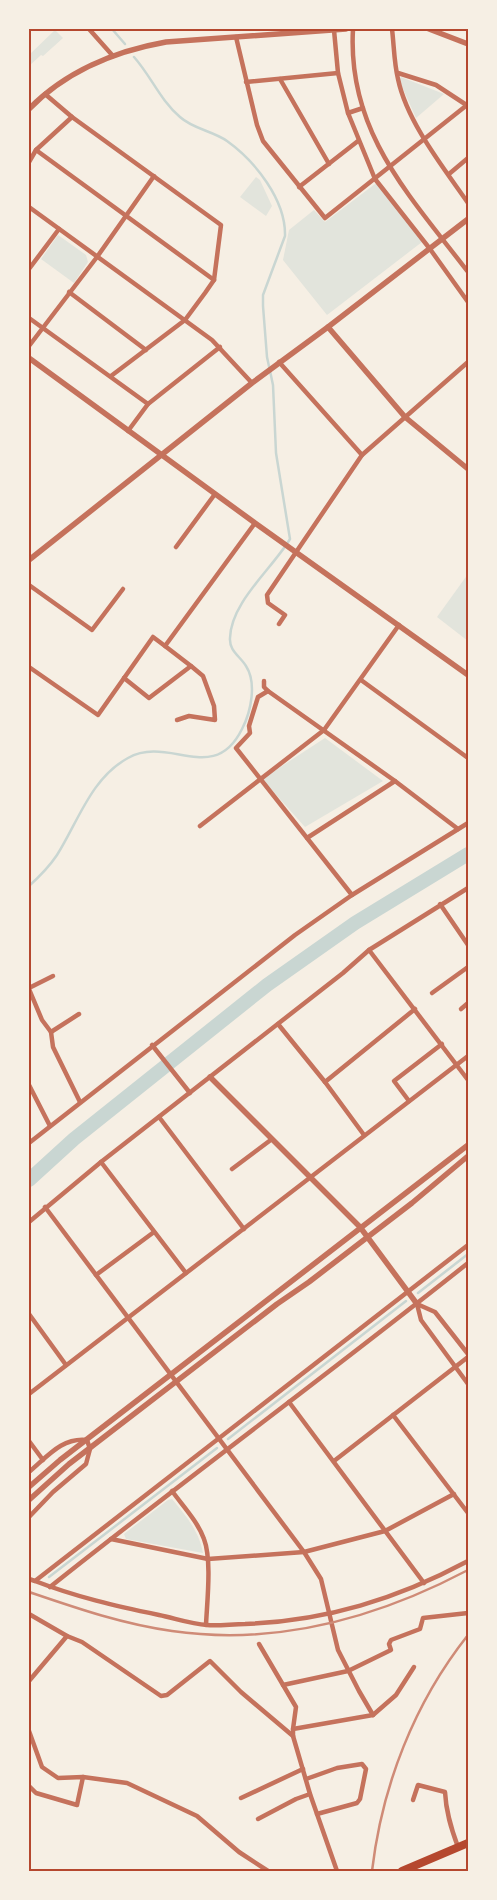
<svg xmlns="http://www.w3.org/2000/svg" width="497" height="1900" viewBox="0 0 497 1900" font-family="Karla,sans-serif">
<rect width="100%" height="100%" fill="#f6efe4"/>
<g fill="#e2e4dc">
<path d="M55,30L63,38L43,56L41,55L29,66V55Z"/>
<path d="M401,77L444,94L416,118L399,80Z"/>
<path d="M256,177L260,180L272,206L266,216L240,197Z"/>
<path d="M375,184H378L422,242L327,315L283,260L289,230L314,210L325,222Z"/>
<path d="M58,235L86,255L88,262L74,283L41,259Z"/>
<path d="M468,574V641L437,617Z"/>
<path d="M325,738L383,781L305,827L262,779Z"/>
<path d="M172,1499C186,1516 199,1531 203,1553L126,1539L124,1534L168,1500Z"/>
</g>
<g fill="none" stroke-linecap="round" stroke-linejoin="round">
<g stroke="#c9d6d2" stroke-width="2.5">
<path d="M112,29L125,44"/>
<path d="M29,886C39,877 49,867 57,855C78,822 91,778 128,758C169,735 214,786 242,729C251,712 257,683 246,666C240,656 229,651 230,638C231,602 272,569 290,539L276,453L273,385L267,357L263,306V295L285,236C286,200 255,161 227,141C213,131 193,129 180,117C160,100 151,76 134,57"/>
<path d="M418,1293L468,1254"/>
<path d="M228,1439L406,1301"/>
<path d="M49,1577L217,1448"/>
</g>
<path stroke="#c9d6d2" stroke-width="14" d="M29,1180L74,1139L267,985L355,923L468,854"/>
<g stroke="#c5725c" stroke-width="4.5">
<path d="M89,29L113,56"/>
<path d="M353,29C347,132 410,196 468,272"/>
<path d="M392,29C394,45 394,63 398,79C407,122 443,167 468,203"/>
<path d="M334,30L338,73L348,113L375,179L430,249L468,302"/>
<path d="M236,37L257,125L263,141L325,218L467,105"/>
<path d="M398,73L436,85L468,106"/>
<path d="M280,79L329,164"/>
<path d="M246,82L338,73"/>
<path d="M45,94L72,117L221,225L214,280L205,293L185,320L111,376"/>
<path d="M348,113L363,108"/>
<path d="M36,150L214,280"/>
<path d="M29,162L36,150L72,117"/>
<path d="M449,174L468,158"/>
<path d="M299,187L358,141"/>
<path d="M29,207L212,340L252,383"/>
<path d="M29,269L59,229"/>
<path d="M69,292L146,350"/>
<path d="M29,318L148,404"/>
<path d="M29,346L97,257L154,176"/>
<path d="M279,362L362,455"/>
<path d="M128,431L148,404L220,347"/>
<path d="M176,547L215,494"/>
<path d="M29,585L92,630L123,589"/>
<path d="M279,624L285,615L268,603L267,595L362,455L468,362"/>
<path d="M165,646L191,666"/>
<path d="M29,667L98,715L153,637L165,646L255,523"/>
<path d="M124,678L149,698L191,666L203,676L214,706L215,720L189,716L177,720"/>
<path d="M361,680L468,758"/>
<path d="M264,681V687L268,691L258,697L249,726L250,733L236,748L352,895"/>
<path d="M268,691L395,781L458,829"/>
<path d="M200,826L324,730L399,625"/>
<path d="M307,838L395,781"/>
<path d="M440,904L468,945"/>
<path d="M369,950L468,1080"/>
<path d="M29,988L53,976"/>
<path d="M29,989L42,1020L51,1032L53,1047L80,1102"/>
<path d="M432,993L468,967"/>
<path d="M461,1009L468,1003"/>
<path d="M278,1024L325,1082L364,1135"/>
<path d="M51,1032L79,1014"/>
<path d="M152,1045L190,1093"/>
<path d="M325,1082L415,1009"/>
<path d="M29,1085L50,1126"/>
<path d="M409,1101L394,1081L442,1044"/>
<path d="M159,1117L244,1229"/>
<path d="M29,1143L295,935L352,895L468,823"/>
<path d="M101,1162L186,1273"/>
<path d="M232,1169L272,1139"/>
<path d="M45,1207L304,1552L321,1579L338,1650L359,1691L373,1715L293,1729V1736L310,1794L337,1871"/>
<path d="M29,1222L101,1162L343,973L369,950L468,888"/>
<path d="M96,1275L154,1232"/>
<path d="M417,1304L421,1320L468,1384"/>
<path d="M417,1304L435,1312L468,1354"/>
<path d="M29,1314L66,1365"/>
<path d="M29,1394L468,1056"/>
<path d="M289,1402L424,1583"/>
<path d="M393,1415L468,1513"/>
<path d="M29,1441L43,1460"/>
<path d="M334,1461L468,1357"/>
<path d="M29,1472C47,1457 62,1437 87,1440L90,1449L86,1464L53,1492L29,1517"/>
<path d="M172,1491C183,1506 198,1522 204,1539C212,1560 207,1602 206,1625"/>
<path d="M111,1539L208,1559L304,1552L385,1531L454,1494"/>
<path d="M29,1579L35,1581L468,1245"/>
<path d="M35,1581C76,1597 116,1606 159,1615C174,1618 191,1624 207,1625C219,1626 232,1624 245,1624C326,1621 397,1599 468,1561"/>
<path d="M50,1587C188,1477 330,1373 468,1263"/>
<path d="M29,1614L67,1636L29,1681"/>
<path d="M67,1636L82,1642L161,1696L167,1695L210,1661L241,1692L293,1736"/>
<path d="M259,1644L296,1707L293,1729"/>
<path d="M283,1685L348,1671L391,1650L389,1644L391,1640L420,1629L423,1618L468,1613"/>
<path d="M373,1715L396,1695L414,1667"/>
<path d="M29,1731L42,1767L58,1778L83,1777L127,1783L197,1816L239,1852L268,1871"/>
<path d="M306,1779L337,1768L362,1764L366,1769L360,1799L357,1803L317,1814"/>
<path d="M29,1786L36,1793L77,1805L83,1777"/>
<path d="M241,1798L303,1769"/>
<path d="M413,1800L418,1785L445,1792C446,1812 451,1828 458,1847"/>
<path d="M258,1819L296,1799L310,1794"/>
</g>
<g stroke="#c5725c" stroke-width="5.5">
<path d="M429,29L468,44"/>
<path d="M29,109C65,72 115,51 166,42L346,29"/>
<path d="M328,327L405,417L468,469"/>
<path d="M29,358L255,523L468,675"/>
<path d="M29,560L252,383L328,327L468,219"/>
<path d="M210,1077L360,1227L417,1304"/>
<path d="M29,1487L60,1460L468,1145"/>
<path d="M29,1500L69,1464L277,1304L309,1282L412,1203L468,1156"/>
</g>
<path stroke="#b5482f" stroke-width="8" d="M402,1871L468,1843"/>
<g stroke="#cf8b77" stroke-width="2.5">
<path d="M29,1592C76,1608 122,1624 172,1631C275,1646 377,1618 468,1570"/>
<path d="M372,1871C382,1786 414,1703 468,1635"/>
</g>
</g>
<rect width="497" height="1900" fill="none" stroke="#f6efe4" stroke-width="60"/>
<rect x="30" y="30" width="437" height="1840" fill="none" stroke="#b5482f" stroke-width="2"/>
</svg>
